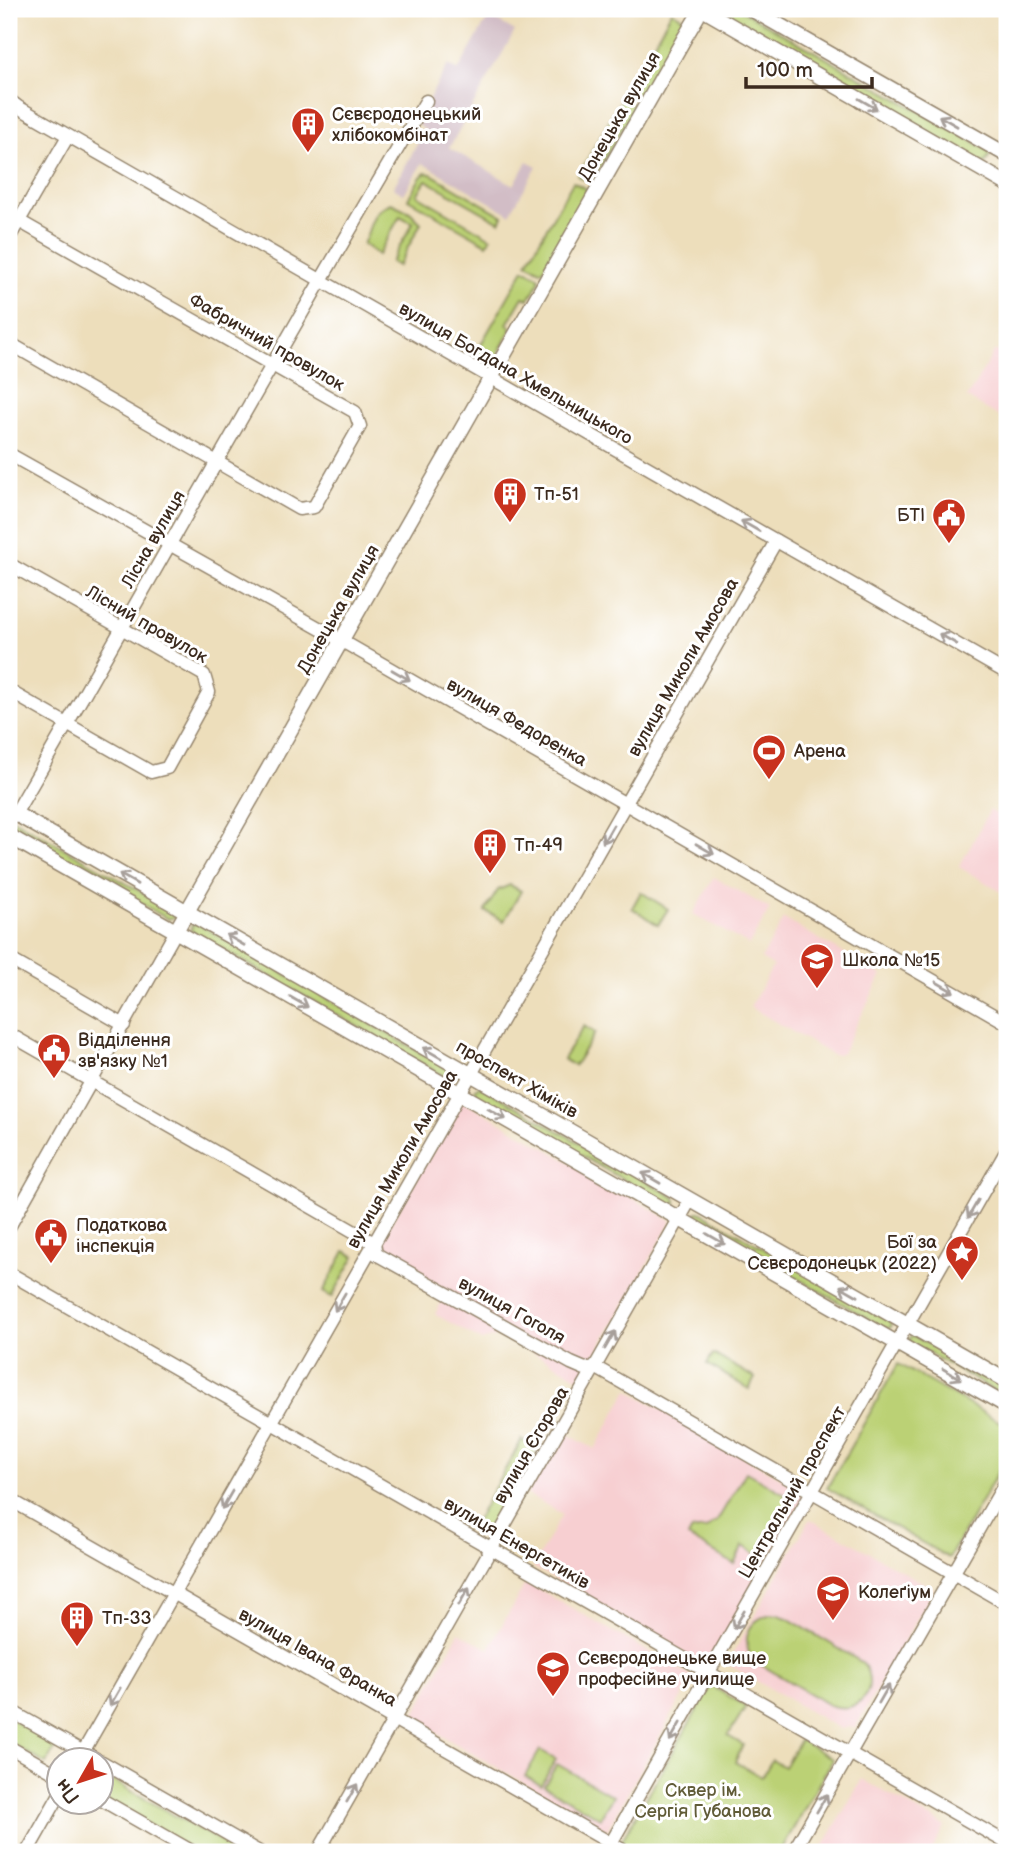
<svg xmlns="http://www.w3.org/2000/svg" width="1016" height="1861" viewBox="0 0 1016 1861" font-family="'Balsamiq Sans',sans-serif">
<rect width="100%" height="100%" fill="#fff"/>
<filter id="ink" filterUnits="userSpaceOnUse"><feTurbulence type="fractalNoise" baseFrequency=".0143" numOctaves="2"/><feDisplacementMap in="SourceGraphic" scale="14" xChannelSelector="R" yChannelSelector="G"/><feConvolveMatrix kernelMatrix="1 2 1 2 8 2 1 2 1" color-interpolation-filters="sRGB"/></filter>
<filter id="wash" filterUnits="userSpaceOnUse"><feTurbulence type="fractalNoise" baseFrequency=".00686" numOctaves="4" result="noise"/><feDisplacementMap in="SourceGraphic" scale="28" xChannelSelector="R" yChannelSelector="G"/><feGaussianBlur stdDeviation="1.57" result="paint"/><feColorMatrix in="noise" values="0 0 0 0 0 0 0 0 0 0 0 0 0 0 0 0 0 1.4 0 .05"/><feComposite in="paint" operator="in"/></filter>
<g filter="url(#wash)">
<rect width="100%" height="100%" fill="#eddebb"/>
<g fill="#f7cfd1">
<path d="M994,351L1007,353V421L967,398Z"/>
<path d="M990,810L1007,820V895L959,867Z"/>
<path d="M714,877L770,909L749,945L693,914Z"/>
<path d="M784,919L882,975L842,1053L838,1055H832L750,1007L773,966L761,959Z"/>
<path d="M462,1100L672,1221L591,1362L588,1361L579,1378L502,1334L482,1341L435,1314L447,1292L375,1251Z"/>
<path d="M628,1390L807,1493L708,1667L533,1567L562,1514L527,1494L563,1432L595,1449Z"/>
<path d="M810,1519L934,1589L855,1728L850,1727L840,1729L727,1664Z"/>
<path d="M526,1582L693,1677L607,1830L412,1719L459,1632L489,1649Z"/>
<path d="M862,1779L945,1826L931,1852H820Z"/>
</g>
<path fill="#d2bdc6" d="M489,16L515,31L449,148L514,185L527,161L537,166L510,214L422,163L404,194L393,188L425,130L415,123L448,65L458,71Z"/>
<g fill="#bbd175" stroke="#7b7e4a" stroke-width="2">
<path d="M712,9H739L988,150L990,154L986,162L982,164Z"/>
<path d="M672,11L685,19L639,99L626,91Z"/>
<path d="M622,98L635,106L591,183L578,176Z"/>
<path d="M425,173L431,174L503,216L500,222L426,180L417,195L491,238L487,244L408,199L420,178Z"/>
<path d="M573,182L588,190L542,271L527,263Z"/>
<path d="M391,203L410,212L421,223L398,266L391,262L413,223L400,216L378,255L363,244C373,225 368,213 391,203Z"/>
<path d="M524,269L538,276L540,280L529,299L523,297L507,324L512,328L490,368L473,358Z"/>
<path d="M9,817L173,910L175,913V917L168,919L9,829Z"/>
<path d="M510,885L521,891L504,921L485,911L498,890Z"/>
<path d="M641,892L668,909L658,925L632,908Z"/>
<path d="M197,923L456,1073L455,1077L449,1079L192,932L191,926Z"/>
<path d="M584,1026L595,1033L574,1066L563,1059Z"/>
<path d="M480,1086L674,1197L676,1200V1204L669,1206L476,1095L475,1089Z"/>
<path d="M697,1212H700L889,1320L891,1323V1327L888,1329L884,1328L696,1220L694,1217Z"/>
<path d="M345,1251L355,1256L332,1297L323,1292Z"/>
<path d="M912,1335L1007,1388V1398L909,1342V1339Z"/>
<path d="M713,1354L755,1378L749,1389L707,1364Z"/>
<path d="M898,1364L1007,1426V1456L949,1558L827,1488Z"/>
<path d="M522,1440L537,1449L487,1536L454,1517L457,1512L475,1522Z"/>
<path d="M746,1472L785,1494L786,1508L758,1555L743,1546L734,1564L688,1537L692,1531L706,1529L717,1521Z"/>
<path d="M771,1614L779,1615L787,1618L863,1663C880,1690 859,1716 829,1705L753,1660C740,1640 748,1620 771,1614Z"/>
<path d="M711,1686L746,1706L728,1736L743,1745L735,1762L762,1777L772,1760L784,1767L800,1740L833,1759L780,1852H615Z"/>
<path d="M9,1718L57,1745L46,1764L9,1743Z"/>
<path d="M540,1750L556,1759L541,1785L525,1776Z"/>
<path d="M557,1764L613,1796L600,1818L544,1786Z"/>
<path d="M103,1775L239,1852H195L102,1799V1778Z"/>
</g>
</g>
<g filter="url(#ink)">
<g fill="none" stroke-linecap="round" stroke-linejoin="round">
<g stroke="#94846c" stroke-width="15">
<g id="minor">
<path d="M9,100L18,107L1007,673"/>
<path d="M9,238L68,136"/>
<path d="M9,343L299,509L314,507L360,426L355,412L19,221"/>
<path d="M9,454L342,641L1007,1023"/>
<path d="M9,564L204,675L209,692L167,768L151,772L9,691"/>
<path d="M15,814C153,577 285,337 426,101"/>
<path d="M9,959L124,1025"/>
<path d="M9,1034L374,1243L376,1254L571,1363L585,1369L595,1367L1007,1604"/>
<path d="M9,1227L176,931"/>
<path d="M9,1273L1007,1843"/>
<path d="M9,1499L626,1852"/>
<path d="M9,1710L96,1759"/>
<path d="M9,1747L60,1776"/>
<path d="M79,1759L776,541"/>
<path d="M102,1762L259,1852"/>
<path d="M102,1800L193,1852"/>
<path d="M27,1852L60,1794"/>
<path d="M318,1852L690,1200"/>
<path d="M606,1852L1007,1150"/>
<path d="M793,1852L1007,1480"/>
</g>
</g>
<g stroke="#94846c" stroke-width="17">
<g id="major">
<path d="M702,9L1007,184"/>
<path d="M751,9L1007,155"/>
<path d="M9,810L1007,1381"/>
<path d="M9,836L1007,1406"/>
<path d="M176,931L685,37L697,17L699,9"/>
</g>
</g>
<use href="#minor" stroke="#fff" stroke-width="12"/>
<use href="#major" stroke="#fff" stroke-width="14"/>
</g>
<defs><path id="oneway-shaft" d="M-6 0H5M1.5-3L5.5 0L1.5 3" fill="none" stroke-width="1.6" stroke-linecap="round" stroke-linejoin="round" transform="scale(1.75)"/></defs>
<g stroke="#a79f9a">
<use href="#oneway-shaft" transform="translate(868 104) rotate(30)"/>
<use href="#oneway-shaft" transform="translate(948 121) rotate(-150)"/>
<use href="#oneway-shaft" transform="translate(750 526) rotate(-150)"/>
<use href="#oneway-shaft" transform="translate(948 639) rotate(-150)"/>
<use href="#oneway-shaft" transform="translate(401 675) rotate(30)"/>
<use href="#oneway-shaft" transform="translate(608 834) rotate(120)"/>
<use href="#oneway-shaft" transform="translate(705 849) rotate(30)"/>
<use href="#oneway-shaft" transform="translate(128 879) rotate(-150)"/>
<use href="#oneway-shaft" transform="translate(235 940) rotate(-150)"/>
<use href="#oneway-shaft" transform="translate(945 987) rotate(30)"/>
<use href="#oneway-shaft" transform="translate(299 1002) rotate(30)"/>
<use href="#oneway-shaft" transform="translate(432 1053) rotate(-150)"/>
<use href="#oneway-shaft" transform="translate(497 1114) rotate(30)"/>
<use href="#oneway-shaft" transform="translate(651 1178) rotate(-150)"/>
<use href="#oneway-shaft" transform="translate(973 1209) rotate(120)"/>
<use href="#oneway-shaft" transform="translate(716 1239) rotate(30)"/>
<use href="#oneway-shaft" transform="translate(849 1291) rotate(-150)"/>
<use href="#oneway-shaft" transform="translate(340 1302) rotate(120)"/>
<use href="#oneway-shaft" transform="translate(610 1340) rotate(-60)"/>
<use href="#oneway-shaft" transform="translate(952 1374) rotate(30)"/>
<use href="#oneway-shaft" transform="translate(227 1500) rotate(120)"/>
<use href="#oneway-shaft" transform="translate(464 1596) rotate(-60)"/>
<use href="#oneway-shaft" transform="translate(739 1620) rotate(120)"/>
<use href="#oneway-shaft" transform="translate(884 1694) rotate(-60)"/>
<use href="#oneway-shaft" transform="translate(115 1697) rotate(120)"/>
<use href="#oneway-shaft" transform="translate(675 1732) rotate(120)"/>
<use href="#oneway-shaft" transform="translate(352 1793) rotate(-60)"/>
<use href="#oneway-shaft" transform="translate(822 1803) rotate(-60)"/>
</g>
</g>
<defs>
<g id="building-pin" transform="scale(1.75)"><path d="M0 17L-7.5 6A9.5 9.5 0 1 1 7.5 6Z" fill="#c8321e" stroke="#fff"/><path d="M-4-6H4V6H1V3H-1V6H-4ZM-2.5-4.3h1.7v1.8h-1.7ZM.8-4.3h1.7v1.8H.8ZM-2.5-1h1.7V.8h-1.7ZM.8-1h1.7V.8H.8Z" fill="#fff"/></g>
<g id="civic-pin" transform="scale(1.75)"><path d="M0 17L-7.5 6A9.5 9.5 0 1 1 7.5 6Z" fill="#c8321e" stroke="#fff"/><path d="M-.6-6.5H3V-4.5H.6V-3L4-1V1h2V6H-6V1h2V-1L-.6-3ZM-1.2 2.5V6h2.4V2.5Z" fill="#fff"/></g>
<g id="stadium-pin" transform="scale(1.75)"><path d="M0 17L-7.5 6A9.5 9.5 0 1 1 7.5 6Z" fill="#c8321e" stroke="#fff"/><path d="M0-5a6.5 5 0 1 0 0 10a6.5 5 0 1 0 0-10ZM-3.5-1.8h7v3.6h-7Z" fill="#fff"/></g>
<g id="school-pin" transform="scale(1.75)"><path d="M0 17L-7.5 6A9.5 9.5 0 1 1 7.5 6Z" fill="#c8321e" stroke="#fff"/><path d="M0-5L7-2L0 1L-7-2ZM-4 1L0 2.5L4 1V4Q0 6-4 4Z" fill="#fff"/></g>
<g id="sight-pin" transform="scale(1.75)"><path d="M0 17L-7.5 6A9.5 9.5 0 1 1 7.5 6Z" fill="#c8321e" stroke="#fff"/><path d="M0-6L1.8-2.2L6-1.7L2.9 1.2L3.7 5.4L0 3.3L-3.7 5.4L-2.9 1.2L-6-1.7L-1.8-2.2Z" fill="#fff"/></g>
<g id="university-pin" transform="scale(1.75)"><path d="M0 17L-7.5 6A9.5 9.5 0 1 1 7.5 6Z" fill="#c8321e" stroke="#fff"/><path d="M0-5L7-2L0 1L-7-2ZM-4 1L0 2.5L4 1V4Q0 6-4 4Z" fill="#fff"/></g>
</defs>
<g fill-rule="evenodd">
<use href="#building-pin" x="308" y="124"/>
<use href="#building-pin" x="510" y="494"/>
<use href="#civic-pin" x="949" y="515"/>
<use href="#stadium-pin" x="769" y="751"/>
<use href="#building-pin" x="490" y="845"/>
<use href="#school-pin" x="817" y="960"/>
<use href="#civic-pin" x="54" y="1050"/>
<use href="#civic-pin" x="51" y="1235"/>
<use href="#sight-pin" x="962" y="1252"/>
<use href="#school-pin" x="833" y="1592"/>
<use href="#building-pin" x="77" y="1618"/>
<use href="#university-pin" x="553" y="1668"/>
</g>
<g text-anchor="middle" stroke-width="6" stroke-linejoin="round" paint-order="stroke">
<g font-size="18" fill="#3b2a1e" stroke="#fff" text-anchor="start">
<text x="332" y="120">Сєвєродонецький<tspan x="332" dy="21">хлібокомбінат</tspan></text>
<text x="534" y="500">Тп-51</text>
<text x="925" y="521" text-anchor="end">БТІ</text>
<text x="794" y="757">Арена</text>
<text x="514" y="851">Тп-49</text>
<text x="842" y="966">Школа №15</text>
<text x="78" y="1046">Відділення<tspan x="78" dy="21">зв'язку №1</tspan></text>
<text x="76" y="1231">Податкова<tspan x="76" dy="21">інспекція</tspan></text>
<text x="937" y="1248" text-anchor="end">Бої за<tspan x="937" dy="21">Сєвєродонецьк (2022)</tspan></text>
<text x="858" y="1598">Колеґіум</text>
<text x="102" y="1624">Тп-33</text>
<text x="578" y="1664">Сєвєродонецьке вище<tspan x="578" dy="21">професійне училище</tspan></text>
</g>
<g font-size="18" fill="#3b2a1e" stroke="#fff">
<text transform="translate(619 116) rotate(-60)" y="6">Донецька вулиця</text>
<text transform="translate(267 342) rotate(30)" y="6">Фабричний провулок</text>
<text transform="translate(516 373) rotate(30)" y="6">вулиця Богдана Хмельницького</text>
<text transform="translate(153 539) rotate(-60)" y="6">Лісна вулиця</text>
<text transform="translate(338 609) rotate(-60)" y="6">Донецька вулиця</text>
<text transform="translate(147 624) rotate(30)" y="6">Лісний провулок</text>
<text transform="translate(683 667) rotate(-60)" y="6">вулиця Миколи Амосова</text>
<text transform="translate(517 722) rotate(30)" y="6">вулиця Федоренка</text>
<text transform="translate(517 1079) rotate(30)" y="6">проспект Хіміків</text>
<text transform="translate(402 1159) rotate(-60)" y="6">вулиця Миколи Амосова</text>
<text transform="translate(512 1310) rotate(29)" y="6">вулиця Гоголя</text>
<text transform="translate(531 1445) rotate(-60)" y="6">вулиця Єгорова</text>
<text transform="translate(792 1492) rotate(-60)" y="6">Центральний проспект</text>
<text transform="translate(517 1543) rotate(30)" y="6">вулиця Енергетиків</text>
<text transform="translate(318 1657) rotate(30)" y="6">вулиця Івана Франка</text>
</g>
<g font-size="18" fill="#615c38" stroke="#fff">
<text x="703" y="1796">Сквер ім.<tspan x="703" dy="21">Сергія Губанова</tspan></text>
</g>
</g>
<rect width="1016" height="1861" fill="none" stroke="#fff" stroke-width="35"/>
<g transform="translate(80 1781) rotate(231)"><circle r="33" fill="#ffffff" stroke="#b1aaa5" stroke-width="2"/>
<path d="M0-5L12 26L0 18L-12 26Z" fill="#c8321e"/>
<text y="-10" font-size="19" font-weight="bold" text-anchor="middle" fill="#3b2a1e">Пн</text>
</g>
<path d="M746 77v10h126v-10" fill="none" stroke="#3b2a1e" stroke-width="3.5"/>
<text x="757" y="77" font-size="21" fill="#3b2a1e" stroke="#ffffff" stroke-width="5" paint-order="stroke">100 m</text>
</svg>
